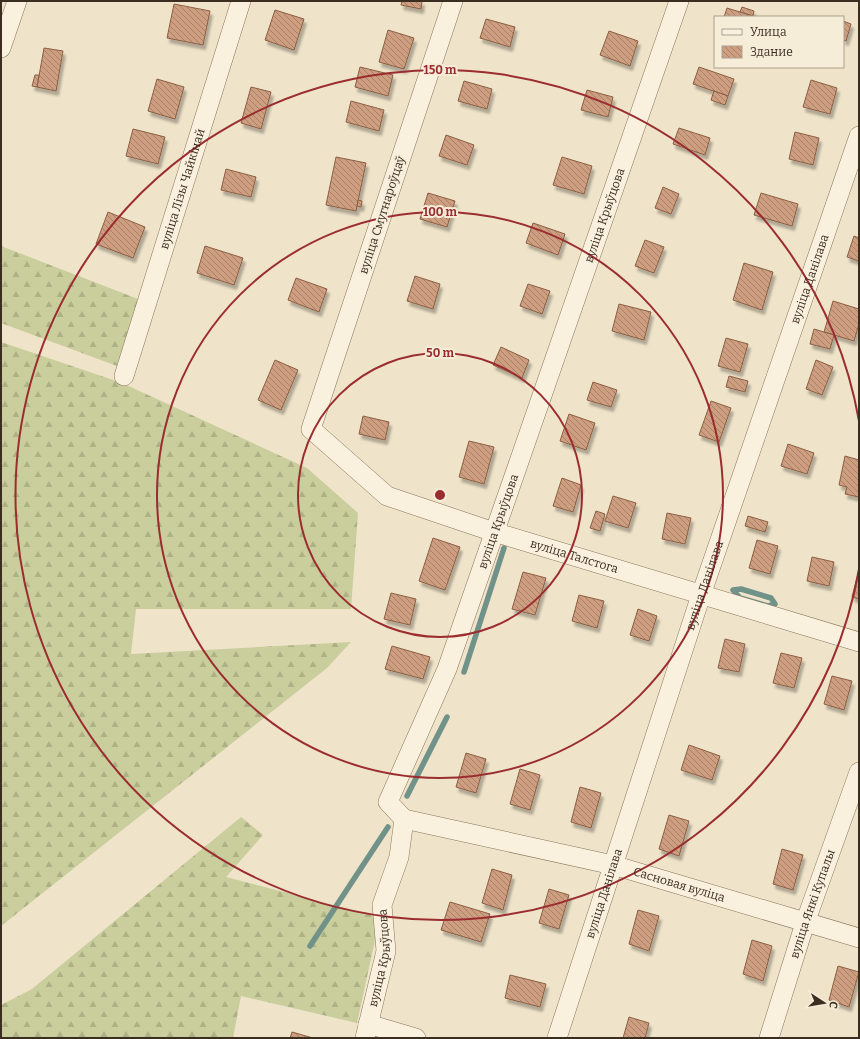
<svg xmlns="http://www.w3.org/2000/svg" width="860" height="1039" viewBox="0 0 860 1039" font-family="Bitter,serif">
<defs>
<pattern id="forest-firs" width="22" height="20" patternUnits="userSpaceOnUse"><rect width="22" height="20" fill="#c9ce9c"/><path d="M5 1l3.5 6h-7zM16 11l3.5 6h-7z" fill="#aeb186"/></pattern>
<pattern id="building-back-hatch" width="6" height="6" patternUnits="userSpaceOnUse"><rect width="6" height="6" fill="#cd9e7f"/><path d="M-1 5l2 2M0 0l6 6M5-1l2 2" fill="none" stroke="#a88168"/></pattern>
<filter id="shadow"><feDropShadow dx="2.5" dy="4.5" stdDeviation="1" flood-color="#0004"/></filter>
</defs>
<rect width="100%" height="100%" fill="#efe3c9"/>
<g fill="url(#forest-firs)">
<path d="M1,246L138,299L117,366L1,323Z"/>
<path d="M1,342L122,383L307,468L358,513L351,609H136L131,654L351,642L327,668L1,926Z"/>
<path d="M241,817L263,835L226,877L380,917L357,1023L241,996L233,1038H1V1005L32,989Z"/>
</g>
<g fill="none" stroke-linecap="round" stroke-linejoin="round">
<g stroke="#709289" stroke-width="5.5">
<path d="M741,589L771,598L775,604L768,606L740,598L733,590Z"/>
<path d="M464,672L504,548"/>
<path d="M407,796L447,717"/>
<path d="M310,946L388,827"/>
</g>
</g>
<g fill="url(#building-back-hatch)" stroke="#8b5e43" filter="url(#shadow)">
<path d="M402,1H422L421,9L401,5Z"/>
<path d="M174,4L210,11L203,45L167,38Z"/>
<path d="M742,7L754,11L753,16L740,12Z"/>
<path d="M727,8L753,16V17H724Z"/>
<path d="M275,10L304,19L294,50L265,40Z"/>
<path d="M486,19L515,27L510,47L480,38Z"/>
<path d="M843,21L851,24L846,41L843,40Z"/>
<path d="M388,30L414,38L404,69L379,62Z"/>
<path d="M609,31L638,41L630,66L600,55Z"/>
<path d="M44,48L63,51L56,91L37,87Z"/>
<path d="M360,67L393,75L388,96L355,87Z"/>
<path d="M699,67L734,79L728,96L693,84Z"/>
<path d="M35,75H39L37,87L32,86Z"/>
<path d="M157,79L184,87L175,119L148,111Z"/>
<path d="M811,80L837,88L830,114L803,107Z"/>
<path d="M464,81L492,89L487,109L458,101Z"/>
<path d="M251,87L271,92L261,129L241,123Z"/>
<path d="M587,90L613,97L608,117L581,110Z"/>
<path d="M714,91L728,96L725,105L711,100Z"/>
<path d="M351,101L384,110L379,131L346,122Z"/>
<path d="M679,128L710,138L705,155L673,144Z"/>
<path d="M133,129L165,137L158,164L126,156Z"/>
<path d="M795,132L819,138L813,165L789,159Z"/>
<path d="M446,135L474,145L467,165L439,156Z"/>
<path d="M336,157L366,163L356,211L326,205Z"/>
<path d="M562,157L592,166L584,194L553,185Z"/>
<path d="M226,169L256,177L251,197L221,190Z"/>
<path d="M663,187L679,194L671,214L655,208Z"/>
<path d="M428,193L455,201L447,227L420,219Z"/>
<path d="M761,193L798,204L792,226L754,215Z"/>
<path d="M358,200L362,201L361,207L357,206Z"/>
<path d="M108,212L145,227L133,258L96,244Z"/>
<path d="M533,223L565,234L558,255L526,243Z"/>
<path d="M854,236L859,238V261L847,257Z"/>
<path d="M645,240L664,247L654,273L635,266Z"/>
<path d="M205,246L243,258L234,285L197,273Z"/>
<path d="M744,263L773,272L762,310L733,300Z"/>
<path d="M415,276L440,284L433,309L407,301Z"/>
<path d="M296,278L327,289L319,312L288,300Z"/>
<path d="M528,284L550,291L542,314L520,306Z"/>
<path d="M833,301L859,309V324L854,341L824,332Z"/>
<path d="M619,304L651,312L644,340L612,331Z"/>
<path d="M814,329L834,335L830,349L810,344Z"/>
<path d="M726,338L748,344L740,372L718,366Z"/>
<path d="M501,347L529,360L522,378L493,365Z"/>
<path d="M275,360L298,370L281,410L258,400Z"/>
<path d="M816,360L833,367L822,395L806,389Z"/>
<path d="M729,376L748,381L745,392L726,387Z"/>
<path d="M593,382L617,390L611,407L587,400Z"/>
<path d="M711,401L731,408L719,442L699,435Z"/>
<path d="M569,414L595,423L586,450L560,441Z"/>
<path d="M363,416L389,422L385,440L359,434Z"/>
<path d="M469,441L494,447L484,484L459,477Z"/>
<path d="M788,444L814,453L807,474L781,466Z"/>
<path d="M845,456L859,460V497L845,494L847,487L839,485Z"/>
<path d="M562,478L581,485L573,512L553,506Z"/>
<path d="M613,496L636,503L628,528L605,521Z"/>
<path d="M596,511L605,514L600,531L590,528Z"/>
<path d="M667,513L691,518L685,544L662,539Z"/>
<path d="M748,516L768,522L765,532L745,526Z"/>
<path d="M433,538L460,547L445,590L419,581Z"/>
<path d="M757,540L778,546L770,574L749,568Z"/>
<path d="M812,557L834,562L829,586L807,581Z"/>
<path d="M859,570V599L852,597Z"/>
<path d="M523,572L546,578L535,615L512,609Z"/>
<path d="M391,593L416,599L410,625L384,619Z"/>
<path d="M579,595L604,601L597,628L572,621Z"/>
<path d="M638,609L657,616L649,641L630,635Z"/>
<path d="M725,639L745,644L739,672L718,668Z"/>
<path d="M392,646L430,657L423,679L385,669Z"/>
<path d="M781,653L802,658L794,688L773,683Z"/>
<path d="M832,676L852,681L844,710L824,704Z"/>
<path d="M689,745L720,756L712,780L681,770Z"/>
<path d="M466,753L486,759L476,793L456,787Z"/>
<path d="M520,769L540,775L530,810L510,804Z"/>
<path d="M580,787L601,793L591,828L571,822Z"/>
<path d="M669,815L689,821L679,856L659,849Z"/>
<path d="M782,849L803,855L793,890L773,884Z"/>
<path d="M492,869L512,875L503,910L482,903Z"/>
<path d="M549,889L569,895L559,929L539,923Z"/>
<path d="M450,902L490,914L481,942L441,930Z"/>
<path d="M638,910L659,916L649,951L629,944Z"/>
<path d="M752,940L772,946L763,981L743,974Z"/>
<path d="M838,966L859,972L849,1007L829,1000Z"/>
<path d="M510,975L546,984L540,1007L505,998Z"/>
<path d="M629,1017L649,1023L645,1038H623Z"/>
<path d="M292,1032L313,1038H290Z"/>
</g>
<g fill="none" stroke-linecap="round" stroke-linejoin="round">
<g stroke="#8c755d" stroke-width="20">
<g id="minor">
<path id="s1" d="M453,1L311,429L387,496L494,532L859,642"/>
<path d="M1,48L17,1"/>
<path id="s2" d="M124,376L241,1"/>
<path id="s3" d="M404,819L613,865L859,938"/>
<path d="M368,1024L416,1038"/>
<path id="s4" d="M365,1038L386,951L382,905L399,857L404,819L388,802L447,669L679,1"/>
<path id="s5" d="M557,1038L701,595L859,136"/>
<path id="s6" d="M769,1038L805,923L859,772"/>
</g>
</g>
<use href="#minor" stroke="#f9f0dd" stroke-width="19"/>
</g>
<g fill="none" stroke="#9b2d30" stroke-width="2">
<circle cx="440" cy="495" r="142"/>
<circle cx="440" cy="495" r="283"/>
<path d="M859 569A425 425 0 1 1 859 421"/>
</g>
<g text-anchor="middle" stroke-width="4" stroke-linejoin="round" paint-order="stroke">
<g font-size="12" fill="#3c2d21" stroke="#f6edd9">
<text dy="4" stroke="none"><textPath href="#s2" startOffset="196">вуліца Лізы Чайкінай</textPath></text>
<text transform="translate(382 215) rotate(-72)" y="4">вуліца Смугнароўцаў</text>
<text dy="4" stroke="none"><textPath href="#s4" startOffset="874">вуліца Крыўцова</textPath></text>
<text dy="4" stroke="none"><textPath href="#s5" startOffset="800">вуліца Данілава</textPath></text>
<text dy="4" stroke="none"><textPath href="#s4" startOffset="550">вуліца Крыўцова</textPath></text>
<text dy="4" stroke="none"><textPath href="#s1" startOffset="749">вуліца Талстога</textPath></text>
<text dy="4" stroke="none"><textPath href="#s5" startOffset="476">вуліца Данілава</textPath></text>
<text dy="4" stroke="none"><textPath href="#s3" startOffset="283">Сасновая вуліца</textPath></text>
<text dy="4" stroke="none"><textPath href="#s5" startOffset="152">вуліца Данілава</textPath></text>
<text dy="4" stroke="none"><textPath href="#s6" startOffset="141">вуліца Янкі Купалы</textPath></text>
<text dy="4" stroke="none"><textPath href="#s4" startOffset="82">вуліца Крыўцова</textPath></text>
</g>
</g>
<circle cx="440" cy="495" r="6" fill="#9b2d30" stroke="#f6edd9" stroke-width="2"/>
<g font-size="12" text-anchor="middle" font-weight="bold" fill="#9b2d30" stroke="#f6edd9" stroke-width="4" stroke-linejoin="round" paint-order="stroke">
<text x="440" y="74">150 m</text>
<text x="440" y="216">100 m</text>
<text x="440" y="357">50 m</text>
</g>
<rect width="860" height="1039" fill="none" stroke="#3c2d21" stroke-width="4"/>
<rect x="714" y="16" width="130" height="52" fill="#f6edd9" stroke="#aca08f"/>
<rect x="722" y="29" width="20" height="6" fill="#f9f0dd" stroke="#aca08f"/>
<text x="750" y="36" font-size="12" fill="#3c2d21">Улица</text>
<rect x="722" y="46" width="20" height="12" fill="url(#building-back-hatch)" stroke="#aca08f"/>
<text x="750" y="56" font-size="12" fill="#3c2d21">Здание</text>
<g transform="translate(824 1003) rotate(102)" stroke="#f6edd9" stroke-width="3" paint-order="stroke">
<path d="M0-3L7 15L0 10L-7 15Z" fill="#3c2d21"/>
<text y="-6" font-size="11" font-weight="bold" text-anchor="middle" fill="#3c2d21">С</text>
</g>
</svg>
